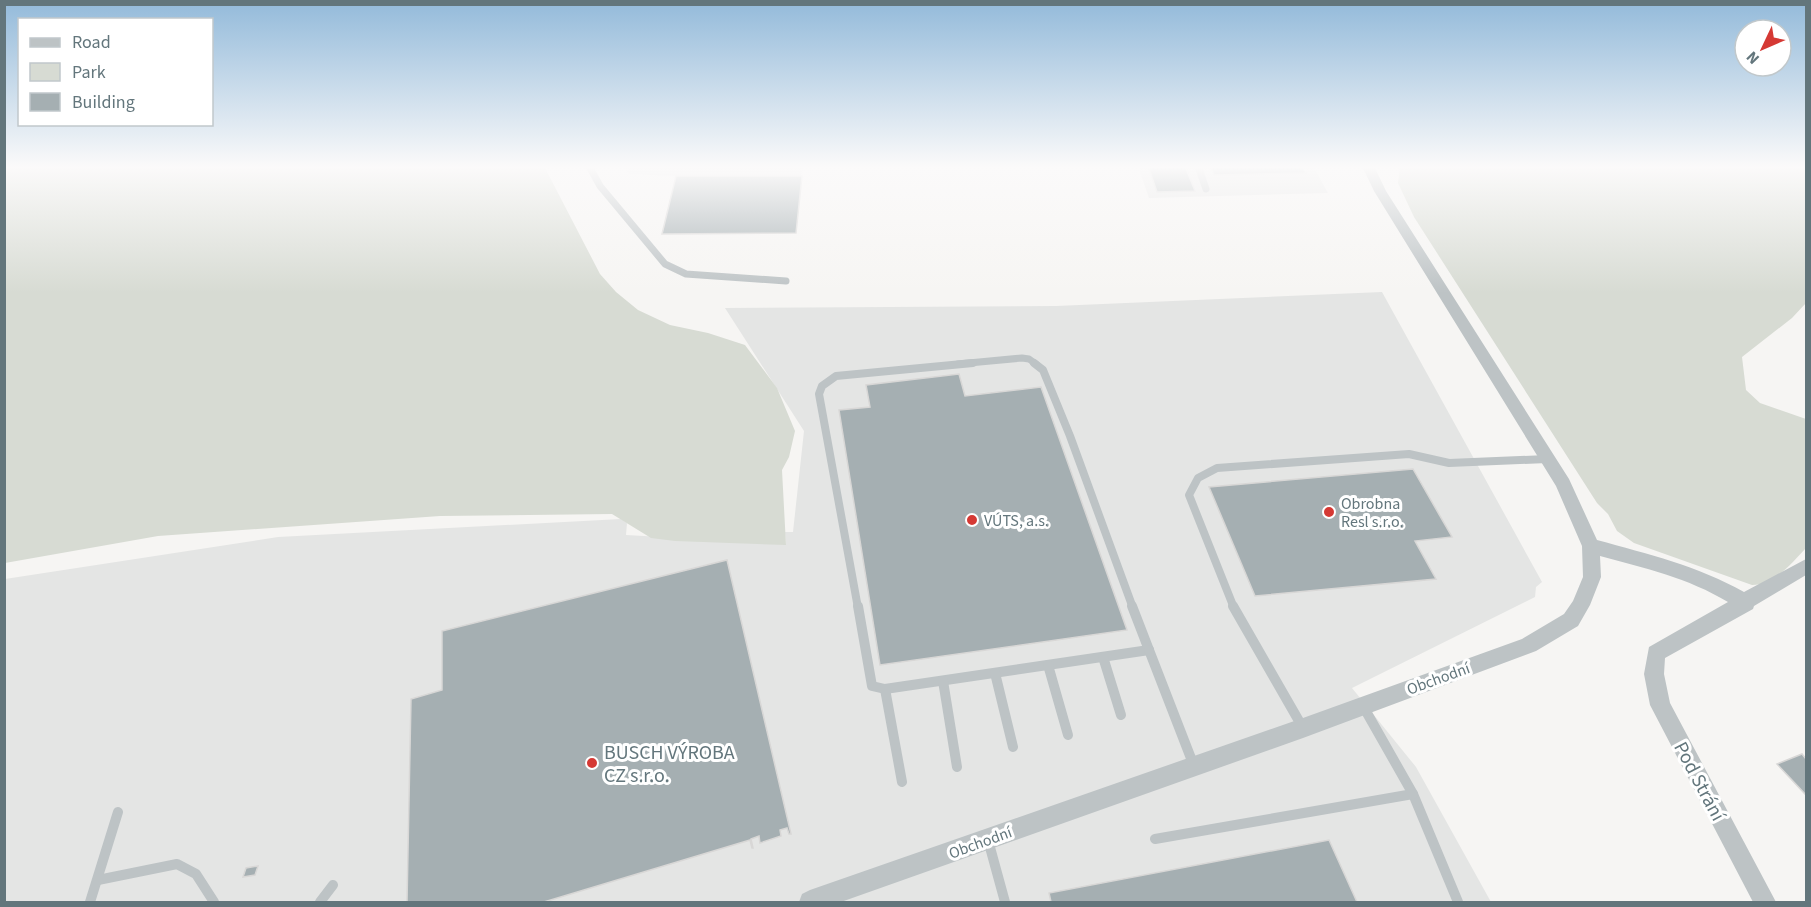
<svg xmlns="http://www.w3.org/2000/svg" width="1811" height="907" viewBox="0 0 1811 907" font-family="'Source Sans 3',sans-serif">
<rect width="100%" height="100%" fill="#f6f5f3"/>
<g fill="#e4e5e4">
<path d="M624,166H802L796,233L662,234L676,176L629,174Z"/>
<path d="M1138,166H1313L1328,193L1149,198Z"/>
<path d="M1382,292L1542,582L1536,587L1535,597L1352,688L1416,767L1491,902H5V579L278,537L621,519L627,523L626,535L786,544L785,532H793L804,431L725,308L1056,306Z"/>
</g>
<g fill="#d7dbd3">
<path d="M544,166L600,274L616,292L638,310L670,325L708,333L745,345L777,388L795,431L789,457L782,470L786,545L675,541L651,538L612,514L440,516L158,536L5,563V166Z"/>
<path d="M1400,166H1806V303L1792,318L1742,357L1746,390L1760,403L1806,419V548C1792,563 1774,585 1752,585L1634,543L1617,531L1608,514L1597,503L1414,217L1398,183Z"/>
</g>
<g fill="#a5afb2" stroke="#d8d7d6" stroke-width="1.5">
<path d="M1148,166H1185L1195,191L1157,192Z"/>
<path d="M1210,166H1302L1306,173L1214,175Z"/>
<path d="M676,176H802L796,233L662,234Z"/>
<path d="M959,374L965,396L1041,387L1127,630L880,665L839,410L870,407L866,385Z"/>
<path d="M1413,469L1452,537L1415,541L1436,579L1255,596L1209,487Z"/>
<path d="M727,560L791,834H789L787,828L780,830L781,836L760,843L759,836L751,839L753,848H752L750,840L544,902H407L411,699L442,690V631Z"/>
<path d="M1802,754L1806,759V795L1777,764Z"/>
<path d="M1329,840L1357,902H1051L1049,893Z"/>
<path d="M258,866L255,875L243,877L246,868Z"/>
</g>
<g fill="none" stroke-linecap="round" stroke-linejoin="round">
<g stroke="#bdc3c5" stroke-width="7">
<path d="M589,166L600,186L665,264L686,274L786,281"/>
<path d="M1198,166L1206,189"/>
<path d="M958,364L1022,358L1029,359L1036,364"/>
</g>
<g stroke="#bdc3c5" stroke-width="8">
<path d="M1034,363L1043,370L1070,436L1133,608"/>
<path d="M858,608L819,394L822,386L836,376L973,363"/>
<path d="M1234,608L1189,495L1198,478L1217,468L1409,454L1449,463L1547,459"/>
</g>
<g stroke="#bdc3c5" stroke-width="10">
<path d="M858,606L872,686L885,689L1149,650"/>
<path d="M1132,606L1149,650"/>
<path d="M1233,606L1303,728"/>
<path d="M1149,650L1194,766"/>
<path d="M1103,657L1121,715"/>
<path d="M1048,665L1068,735"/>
<path d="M995,673L1013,747"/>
<path d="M943,681L957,767"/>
<path d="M885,689L902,782"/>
<path d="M1363,706L1413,794L1458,902"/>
<path d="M1155,839L1413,794"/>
<path d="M988,840L1005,902"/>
<path d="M98,880L177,864L196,874L214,902"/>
<path d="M90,902L118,812"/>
<path d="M320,902L333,885"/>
</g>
<path fill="#bdc3c5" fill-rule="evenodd" d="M1362,166H1374L1386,191L1569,479L1597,540C1648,554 1698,566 1744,592L1806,559V575L1754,606L1753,609L1665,658L1664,674L1670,703L1776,902H1753L1650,705L1644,674L1649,647L1728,602C1688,578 1645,568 1600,556L1601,577L1590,605L1578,626L1536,651L1303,738L841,902H799L802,894L810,890L1303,718L1522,639L1564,614L1573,601L1583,577L1582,546L1556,486L1374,191Z"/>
</g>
<linearGradient id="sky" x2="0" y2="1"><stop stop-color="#93bada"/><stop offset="0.57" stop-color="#fbfafa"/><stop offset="1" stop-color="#fbfafa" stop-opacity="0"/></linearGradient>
<rect width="1811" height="293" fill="url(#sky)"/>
<g fill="#d53934" stroke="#fff" stroke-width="2">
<circle cx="1329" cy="512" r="6"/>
<circle cx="972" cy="520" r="6"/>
<circle cx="592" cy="763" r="6"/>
</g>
<g text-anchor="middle" stroke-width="6" stroke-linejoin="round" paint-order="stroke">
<g font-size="16" fill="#63767c" stroke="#fff" text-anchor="start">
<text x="1341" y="509">Obrobna<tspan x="1341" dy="18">Resl s.r.o.</tspan></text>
<text x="984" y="526">VÚTS, a.s.</text>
</g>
<g font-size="16" fill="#63767c" stroke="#fff">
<text transform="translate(1438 678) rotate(-20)" y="6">Obchodní</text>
<text transform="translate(980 842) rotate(-20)" y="6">Obchodní</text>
</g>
<g font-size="20" fill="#63767c" stroke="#fff" text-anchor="start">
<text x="604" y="759">BUSCH VÝROBA<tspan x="604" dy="23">CZ s.r.o.</tspan></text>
</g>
<g font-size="20" fill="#63767c" stroke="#fff">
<text transform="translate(1700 781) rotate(62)" y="7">Pod Strání</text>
</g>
</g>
<rect width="1811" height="907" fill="none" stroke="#63767c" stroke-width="12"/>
<rect x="18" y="18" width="195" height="108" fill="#ffffff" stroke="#c1c8cb" stroke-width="1.5"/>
<rect x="30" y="38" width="30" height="9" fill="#bdc3c5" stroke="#c1c8cb" stroke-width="1.5"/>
<text x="72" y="48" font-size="18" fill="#63767c">Road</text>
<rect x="30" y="63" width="30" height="18" fill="#d7dbd3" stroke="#c1c8cb" stroke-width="1.5"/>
<text x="72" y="78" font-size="18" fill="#63767c">Park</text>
<rect x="30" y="93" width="30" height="18" fill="#a5afb2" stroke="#c1c8cb" stroke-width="1.5"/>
<text x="72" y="108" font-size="18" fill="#63767c">Building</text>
<g transform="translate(1763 48) rotate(226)"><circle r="28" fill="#ffffff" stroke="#c1c8cb" stroke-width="1.5"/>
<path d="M0-4.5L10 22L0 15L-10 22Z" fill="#d53934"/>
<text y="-9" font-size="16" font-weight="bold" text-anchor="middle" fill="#63767c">N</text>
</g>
</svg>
